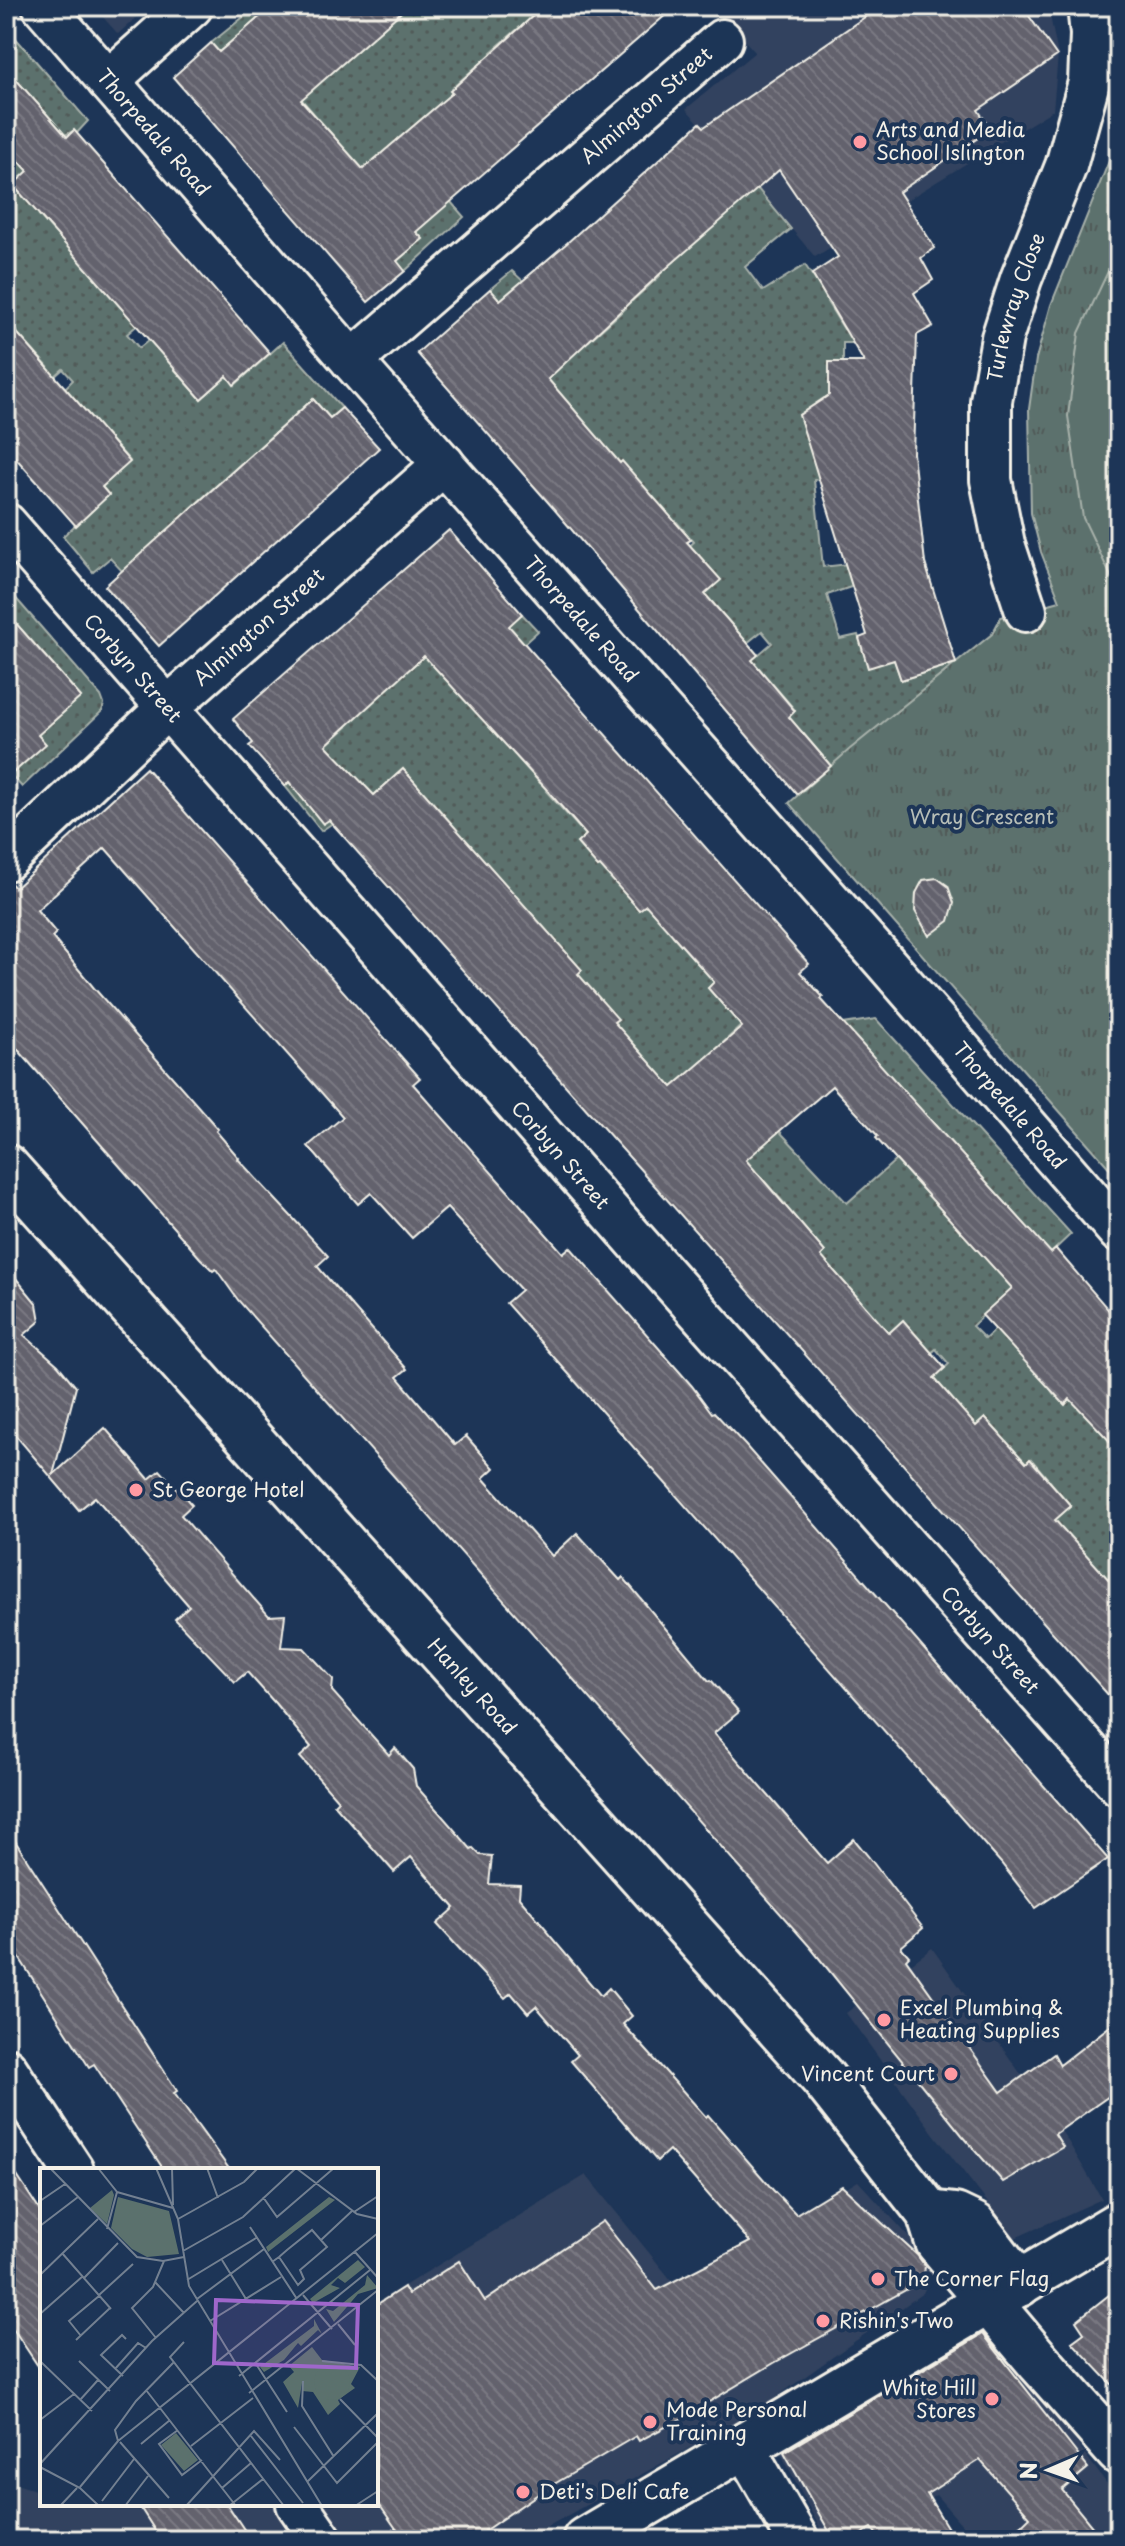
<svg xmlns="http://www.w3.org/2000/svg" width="1125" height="2546" viewBox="0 0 1125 2546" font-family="'Playpen Sans',sans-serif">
<defs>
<pattern id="grass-dots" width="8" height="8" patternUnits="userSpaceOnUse" patternTransform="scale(2)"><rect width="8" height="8" fill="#5b716d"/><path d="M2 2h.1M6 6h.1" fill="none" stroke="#515a58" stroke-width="1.8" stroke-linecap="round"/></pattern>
<pattern id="park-tufts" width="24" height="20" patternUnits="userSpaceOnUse" patternTransform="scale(2)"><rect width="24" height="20" fill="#5b716d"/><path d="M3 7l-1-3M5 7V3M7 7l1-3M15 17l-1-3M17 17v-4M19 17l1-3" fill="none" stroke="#515a58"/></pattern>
<pattern id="building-back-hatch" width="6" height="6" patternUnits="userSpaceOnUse" patternTransform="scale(2)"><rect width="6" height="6" fill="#63626d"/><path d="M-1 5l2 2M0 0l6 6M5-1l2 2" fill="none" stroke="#7a7982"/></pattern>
</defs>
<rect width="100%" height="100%" fill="#1d3557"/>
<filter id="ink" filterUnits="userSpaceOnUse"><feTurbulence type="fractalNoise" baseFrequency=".0125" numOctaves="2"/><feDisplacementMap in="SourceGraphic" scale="16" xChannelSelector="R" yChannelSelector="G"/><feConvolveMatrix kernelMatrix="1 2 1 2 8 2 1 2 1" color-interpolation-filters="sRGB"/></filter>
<g filter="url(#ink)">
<g fill="#32425e">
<path d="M93,6H149L118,34Z"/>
<path d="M713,6H1048L1058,55L1053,110L815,257L734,160L686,109L755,52Z"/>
<path d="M932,1948L1066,2138L1102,2199L1015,2238L934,2134L846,2013Z"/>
<path d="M586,2175L680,2291L858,2181L936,2266L923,2293L758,2410L523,2540H6V2481L42,2492V2504H376V2303Z"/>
<path d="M988,2324L1119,2500V2540H975L936,2495L865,2540H826L777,2446Z"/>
</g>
<g fill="url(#grass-dots)" stroke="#a8b1aa" stroke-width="2">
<path d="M257,6H280L343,63L408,6H543L529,19L553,46L520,27L491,52L516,80L477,66L450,90L475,120L459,135L435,108L397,140L464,217L405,271L397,261L422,238L243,32L219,52L211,43Z"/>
<path d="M6,27L88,121L76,134L73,131L65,135L6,68Z"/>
<path d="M6,147L13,155L17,152L31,168L13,185L26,200L65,191L39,215L52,230L79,207L125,259L98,282L124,311L164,302L127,334L139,348L149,340L164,356L202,346L175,370L201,399L227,376L235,385L283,342L342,408L330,418L313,399L189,510L137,587L110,558L93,572L63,536L109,495L102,487L130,461L103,431L75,456L88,415L65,388L73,380L63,369L26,402L18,393L48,367L21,337L6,349L8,322L6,319Z"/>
<path d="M734,160L791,229L745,267L763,291L805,265L829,300L827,302L844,329L857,331L854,343H843V362H830L829,398H824L799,415L813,458L832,477L814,480L823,567L865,562L869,581L827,595L840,639L858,635L868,667L894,660L901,680L956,663L831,766L802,732L778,726L795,710L752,660L772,643L762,631L747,643L713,603L701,612L709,567L697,553L669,577L662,570L694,542L676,521L673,523L591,488C563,420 539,345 490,289L512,271L589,341L625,309L601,281L608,275L632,301L660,276L637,248Z"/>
<path d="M6,587L101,696L104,704L102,711L22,787L11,775L45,744L38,735L81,697L6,612Z"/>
<path d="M522,614L538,631L464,698L542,729L514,754L540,783L568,759L574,766L546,791L580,829L612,812L577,843L598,867L606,860L639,910L646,905L660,920L699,913L673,936L699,965L742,958L708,988L730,1013L762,1006L712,1053L783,1135L847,1203L896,1160L1001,1275L1014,1286L972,1326L985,1339L1006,1319L1053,1393L1064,1404L1076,1394L1098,1428L1119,1452V1600L1054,1521L1071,1506L1031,1459L1017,1471L999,1433L985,1418L975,1427L934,1378L949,1364L936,1349L895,1386L903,1321L889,1333L838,1322L861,1301L836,1273L797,1277L825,1252L799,1222L756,1230L785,1204L758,1174L729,1199L694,1091L682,1079L671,1088L629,1038L606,1059L439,844L456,829L403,769L374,795L321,831L285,786L305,768L309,760L347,727L331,708L393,683L438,644L503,630Z"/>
<path d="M876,1019L1071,1234L1051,1253L843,1024Z"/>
</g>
<path fill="url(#park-tufts)" stroke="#a8b1aa" stroke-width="2" d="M1119,97V1179L789,803L850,749L992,634L1001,617L1060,601L1041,552L1031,513L1029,409L1036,359L1051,305L1113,151Z"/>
<path fill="#5b716d" stroke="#a8b1aa" stroke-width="2" d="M1119,248V593L1083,518L1068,416L1079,333Z"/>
<g fill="url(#building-back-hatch)" stroke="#f4f1e8" stroke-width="2" fill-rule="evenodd">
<path d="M272,6H408L301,100L363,169L452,93L450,91L544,6H676L416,232L423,239L397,261L405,271L368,302L173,77L211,43L219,52Z"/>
<path d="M881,6H1022L1057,56L978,110L991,129L899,192L935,248L921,258L933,280L914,293L933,326L917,335L913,453L925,563L956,663L901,680L894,660L868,668L859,638L867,635L799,415L829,395V362H864L812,274L838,257L779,170L660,274L548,379L620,463L622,461L691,540L687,542L721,580L705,594L758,655L752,660L795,711L789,717L831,766L797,794L554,509L417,353L490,289L500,300L567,243L700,123L704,127Z"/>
<path d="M6,68L67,137L74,130L270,353L234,385L227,376L201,399L13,185L28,171L6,147Z"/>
<path d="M6,320L130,462L102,487L109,495L76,526L6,447Z"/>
<path d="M313,399L330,418L342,408L379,448L159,646L105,586Z"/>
<path d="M449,530L522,614L509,626L809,964L800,972L823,997L821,999L1051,1253L1056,1249L1119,1322V1451L1070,1399L1065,1405L982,1315L1012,1288L876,1138L878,1136L832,1086L746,1160L825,1252L821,1256L889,1333L903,1320L945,1368L934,1378L976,1426L985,1418L1026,1463L1030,1459L1071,1506L1055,1520L1119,1591V1707L329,820L323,824L289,782L285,786L249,746L253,743L233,719ZM424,656L547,790L586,835L577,843L598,867L600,866L639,910L646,905L714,982L708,988L742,1027L672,1087L614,1022L618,1019L578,974L582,970L403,769L374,795L326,745Z"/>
<path d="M6,612L81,697L38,735L46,744L6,779Z"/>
<path d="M146,768L420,1078L413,1084L563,1253L570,1247L692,1386L712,1413L714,1412L745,1445L1108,1859L1036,1908L1001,1863L506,1303L521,1290L447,1208L412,1238L371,1193L358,1204L308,1146L343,1117L105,848L37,910L56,933L52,937L94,988L218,1129L216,1131L239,1158L238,1159L328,1256L317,1266L407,1369L397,1377L455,1445L466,1436L494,1468L483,1478L552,1556L577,1533L620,1580L623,1577L709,1681L711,1680L739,1712L714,1733L827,1863L854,1839L868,1856L923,1928L901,1947L909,1956L906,1959L1001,2092L1054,2054L1060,2065L1119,2019V2089L1055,2134L1063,2147L1003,2182L962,2135L810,1947L238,1300L216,1269L213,1271L200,1258L6,1036V882H10L15,888Z"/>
<path d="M937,878L948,886L954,903L949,921L929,936L915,911L916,893L923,880Z"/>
<path d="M6,1266L37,1304L40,1321L24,1335L58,1365L76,1387L53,1475L105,1428L149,1479L160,1470L192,1505L181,1515L269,1616L285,1615L281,1647L304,1648L333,1679L332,1691L389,1755L395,1748L413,1769L416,1786L471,1849L473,1848L480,1855L492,1856L489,1884L520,1885L519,1897L547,1930L546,1931L601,1996L609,1988L632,2016L623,2024L706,2117L708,2115L773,2190L796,2214L842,2186L917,2255L925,2266L924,2275L920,2282L774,2363L679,2420L639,2441L636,2436L544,2490L471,2540H404L376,2500V2305L404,2287L408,2294L459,2261L485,2301L603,2221L657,2290L750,2242L669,2150L657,2161L571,2061L578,2055L536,2006L528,2013L511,1993L505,1998L465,1955L437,1924L455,1908L411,1857L394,1872L334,1804L338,1800L300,1757L311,1747L274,1702L247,1672L235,1682L175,1619L189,1606L95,1497L79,1510L6,1424Z"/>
<path d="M6,1827L177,2091L174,2093L230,2170H164L94,2064L89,2067L6,1937Z"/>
<path d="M6,2159L42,2214V2372L6,2318Z"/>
<path d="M1119,2287V2392L1072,2342L1084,2333L1076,2321Z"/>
<path d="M983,2334L1088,2468L1062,2490L1103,2540H1006L1030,2517L980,2460L927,2494L955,2540H880L872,2528L851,2540H834L784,2452Z"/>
<path d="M138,2504H227L251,2540H161Z"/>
</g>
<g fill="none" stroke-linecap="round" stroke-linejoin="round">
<g stroke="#f4f1e8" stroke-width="46">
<g id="minor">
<path id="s1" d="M43,6L352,361L883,960L1119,1232"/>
<path d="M108,81L192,6"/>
<path id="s2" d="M352,361L722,40"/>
<path id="s3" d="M6,524L649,1256L1119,1785"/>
<path id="s4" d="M1026,611L1004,544L991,480V401L1002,338L1021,279L1066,166L1089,82L1091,34L1088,6"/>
<path id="s5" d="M6,860L167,708L444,464"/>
<path d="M6,2068L73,2170"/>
<path d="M743,2445L798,2540"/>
<path d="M297,2504L322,2540"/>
</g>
</g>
<g stroke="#f4f1e8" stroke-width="50">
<g id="tertiary">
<path id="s6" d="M6,1167L822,2077L929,2213L938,2242L1040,2363L1119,2452"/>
<path d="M929,2213L955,2216L974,2225L1019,2284"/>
</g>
</g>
<g stroke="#f4f1e8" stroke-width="50">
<path id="primary" d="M585,2540L1119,2224"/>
</g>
<use href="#minor" stroke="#1d3557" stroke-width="40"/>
<use href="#tertiary" stroke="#1d3557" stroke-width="44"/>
<use href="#primary" stroke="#1d3557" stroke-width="44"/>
</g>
</g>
<g fill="#ff9aa2" stroke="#1d3557" stroke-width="3">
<circle cx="860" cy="142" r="8"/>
<circle cx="136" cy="1490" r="8"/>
<circle cx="884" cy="2020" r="8"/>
<circle cx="951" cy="2074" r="8"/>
<circle cx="878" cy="2279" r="8"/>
<circle cx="823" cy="2321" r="8"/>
<circle cx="992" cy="2399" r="8"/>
<circle cx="650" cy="2422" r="8"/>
<circle cx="523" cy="2492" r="8"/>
</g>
<g text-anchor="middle" stroke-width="8" stroke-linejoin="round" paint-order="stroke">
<g font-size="20" fill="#f4f1e8" stroke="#1d3557">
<text dy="7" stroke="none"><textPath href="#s2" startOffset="390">Almington Street</textPath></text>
<text dy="7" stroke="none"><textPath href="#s1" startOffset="168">Thorpedale Road</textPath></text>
<text dy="7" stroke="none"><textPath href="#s4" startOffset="312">Turlewray Close</textPath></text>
<text dy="7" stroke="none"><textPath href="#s1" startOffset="816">Thorpedale Road</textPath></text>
<text dy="7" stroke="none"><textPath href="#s5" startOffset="344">Almington Street</textPath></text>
<text dy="7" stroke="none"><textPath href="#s3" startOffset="192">Corbyn Street</textPath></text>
<text dy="7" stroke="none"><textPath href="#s1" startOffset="1464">Thorpedale Road</textPath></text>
<text dy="7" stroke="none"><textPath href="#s3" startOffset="840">Corbyn Street</textPath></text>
<text dy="7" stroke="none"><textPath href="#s3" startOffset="1488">Corbyn Street</textPath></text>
<text dy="7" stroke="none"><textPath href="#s6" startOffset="698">Hanley Road</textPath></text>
</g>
<g font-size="20" fill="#f4f1e8" stroke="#1d3557" text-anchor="start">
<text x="876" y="137">Arts and Media<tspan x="876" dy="23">School Islington</tspan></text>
<text x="152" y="1497">St George Hotel</text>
<text x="900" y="2015">Excel Plumbing &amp;<tspan x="900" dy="23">Heating Supplies</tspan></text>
<text x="935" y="2081" text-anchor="end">Vincent Court</text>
<text x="894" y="2286">The Corner Flag</text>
<text x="839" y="2328">Rishin's Two</text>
<text x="976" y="2395" text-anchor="end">White Hill<tspan x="976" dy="23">Stores</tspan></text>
<text x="666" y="2417">Mode Personal<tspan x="666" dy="23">Training</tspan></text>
<text x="539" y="2499">Deti's Deli Cafe</text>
</g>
<g font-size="20" fill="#b7beb7" stroke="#1d3557">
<text x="982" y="824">Wray Crescent</text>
</g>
</g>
<g transform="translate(40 2168)">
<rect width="338" height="338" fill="#1d3557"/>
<path d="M72,22L74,27L67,56L50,40ZM289,29L295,32L228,84L226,79ZM318,92L325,99L305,115L298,110L291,117L300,120L273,135L270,131ZM327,107L338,120L318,126L294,154L286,141L293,143L325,117ZM274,151L282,166L278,162L261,178L258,175L244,192L224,204L220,199L274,158Z" fill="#5b716d"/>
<path d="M78,29L129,43L139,86L107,89L92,81L71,60ZM272,179L282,192L320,199L311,216L315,220L298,232L300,236L288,247L273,224L262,223V215L258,240L243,214L254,204L249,198ZM136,265L158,292L144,303L121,277Z" fill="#5b716d"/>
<path d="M274 214a18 18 0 1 1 36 0a18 18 0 1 1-36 0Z" fill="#5b716d"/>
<path fill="none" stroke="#738091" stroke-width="2" d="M10,0L97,89L123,93L144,89M58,0L77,24L67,61M116,0L138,51L149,118L282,338M132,0L133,37M167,0L178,30M256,0L317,46L338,51M77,24L133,40M223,29L237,49L294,0M0,33L25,16M314,44L338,28M138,51L204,14L218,0M0,58L38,29M210,59L257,131M281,72L312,43M143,83L203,49L256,0M315,84L338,110M22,85L71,141M182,92L206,131M232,94L239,89L247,82L272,62L287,79L260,102L264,111L258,117L239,89M0,107L58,51M44,110L78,75M147,112L216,70M115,114L144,145M59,127L93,96M263,127L292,161M157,131L224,81M0,146L43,108M170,153L241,109M298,156L315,177M41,168L29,153L59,128M116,170L92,140L113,119L124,93M36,172L70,140M144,174L130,189L244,338M0,193L52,243M39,193L70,223M282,193L321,197L338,213M216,196L247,244M75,201L98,175L106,180M83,208L61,187L82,167L86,171M199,208L330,102M263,213L262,238L294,289M106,222L196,338M209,225L338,122M300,231L338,270M40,232L58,212M0,252L34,226M254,259L297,315L338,274M138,262L119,276L142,307L162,292M211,268L263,335M78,273L338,65M78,273L75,262L96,233L134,194M80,274L129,330M101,276L130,252M151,278L213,230M0,296L112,173L157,133M0,299L40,320L59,338M267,314L338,245M40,319L78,273M182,320L211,295M62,333L94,291M20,338L37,320M85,338L108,308M146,338L214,263L240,292M189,338L223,311M315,338L338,323"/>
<path fill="#9f67cb" fill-opacity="0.15" stroke="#9f67cb" stroke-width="4" d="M176,132L318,137L316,200L174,195Z"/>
<rect width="338" height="338" fill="none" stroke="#f4f1e8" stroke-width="4"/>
</g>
<rect width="1125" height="2546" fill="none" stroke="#1d3557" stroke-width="32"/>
<rect x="16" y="16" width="1093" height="2514" fill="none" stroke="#f4f1e8" stroke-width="3" filter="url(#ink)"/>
<g transform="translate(1049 2470) rotate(268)" stroke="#1d3557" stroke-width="6" paint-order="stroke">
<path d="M0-6L14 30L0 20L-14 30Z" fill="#f4f1e8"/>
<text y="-12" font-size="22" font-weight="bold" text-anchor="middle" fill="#f4f1e8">N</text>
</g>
</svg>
